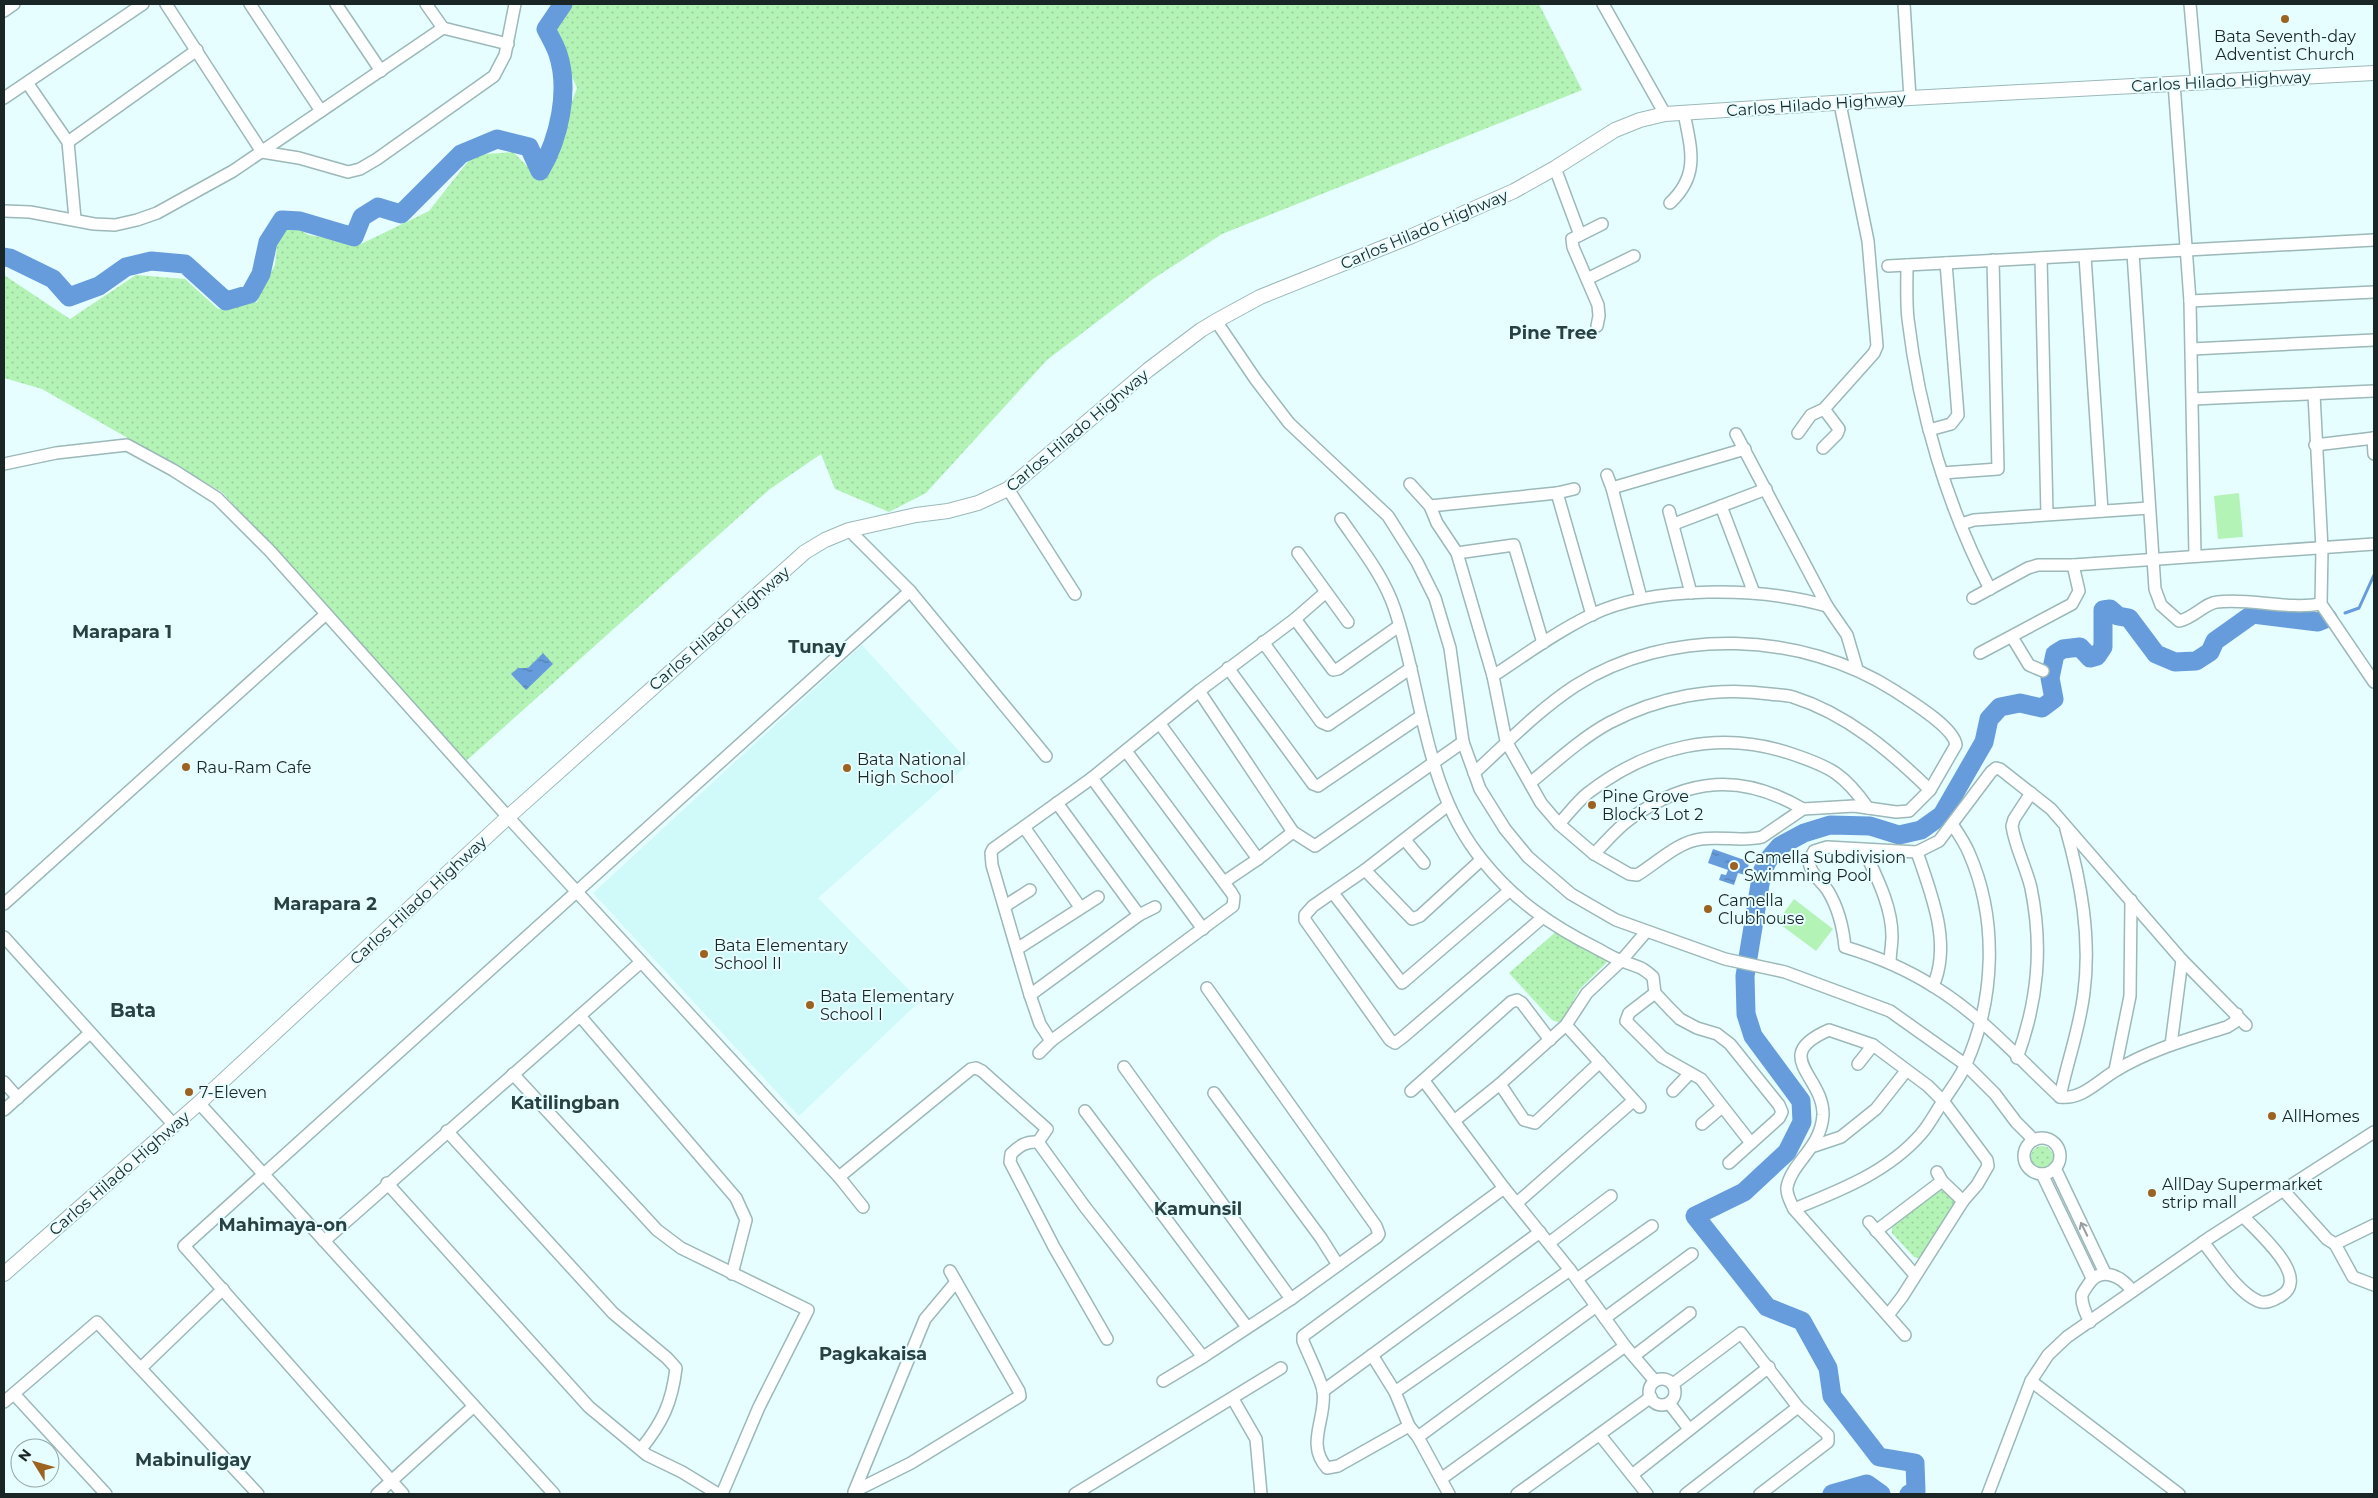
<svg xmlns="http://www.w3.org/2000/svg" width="2378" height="1498" viewBox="0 0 2378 1498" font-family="Montserrat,sans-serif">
<defs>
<pattern id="grass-dots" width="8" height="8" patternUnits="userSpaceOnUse" patternTransform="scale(1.25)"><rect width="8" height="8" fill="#b4f3b6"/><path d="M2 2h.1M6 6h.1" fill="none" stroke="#9ad09c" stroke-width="1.8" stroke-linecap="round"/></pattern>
<pattern id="water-ripples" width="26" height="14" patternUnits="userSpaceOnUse" patternTransform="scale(1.25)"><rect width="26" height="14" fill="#669cdc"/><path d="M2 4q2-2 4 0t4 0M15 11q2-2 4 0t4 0" fill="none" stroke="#537fb2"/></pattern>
</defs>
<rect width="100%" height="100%" fill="#e6feff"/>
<path fill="#d0f9fa" d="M862,645L970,763L818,898L920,1001L799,1116L593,893Z"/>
<g fill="url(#grass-dots)">
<path d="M568,4H1539L1582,90L1222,234L1153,279L1047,360L926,493L889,512L835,489L821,454L770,489L465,762L222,492L42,389L4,378V275L70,319L136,275L185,279L218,309L257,302L263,286L275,265L278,235L288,224L309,235L361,244L429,211L473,155L513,152L542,181L562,143L568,112L577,88L551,28Z"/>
<path d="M1559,929L1604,956L1607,962L1579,990L1563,1021L1558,1022L1552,1020L1509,973Z"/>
<circle cx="2042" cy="1157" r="11"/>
<path d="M1944,1187L1957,1203L1922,1256L1918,1258L1914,1257L1892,1233V1225Z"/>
</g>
<g fill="#b4f3b6">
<path d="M2239,493L2243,537L2218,539L2214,496Z"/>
<path d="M1794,899L1833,929L1816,951L1777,922Z"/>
</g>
<g fill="url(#water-ripples)">
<path d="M543,653L553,664L526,690L511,674L518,668H528Z"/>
<path d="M1713,849L1750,862L1745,875L1738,873L1734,885L1719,880L1721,874L1726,875L1728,870L1708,863Z"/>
</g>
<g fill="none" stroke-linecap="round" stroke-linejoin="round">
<path stroke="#669cdc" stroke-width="3" d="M2345,613L2359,608L2374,575"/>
<g stroke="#669cdc" stroke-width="19">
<path d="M4,257L10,258L53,279L69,297L99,286L126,267L151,261L185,264L226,301L250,294L261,274L268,242L282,220L300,221L354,237L362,217L378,207L401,214L461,154L497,139L529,147L540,171C559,139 570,91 558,54C555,45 550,37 546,29L563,4"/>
<path d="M1832,1494L1867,1484L1881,1494"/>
<path d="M1909,1494L1916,1491L1915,1463L1879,1457L1832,1396L1828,1368L1802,1321L1767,1307L1695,1216L1744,1192L1787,1152L1802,1122L1801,1101L1753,1036L1746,1014L1745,976L1762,872L1768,860L1780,846L1804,833L1830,825L1870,826L1899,835L1921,830L1942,815L1984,742L1989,719L2000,707L2020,703L2042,708L2054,699L2050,678L2055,654L2063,649L2080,647L2090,658L2097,656L2103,647V610L2110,609L2118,616L2129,618L2156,654L2175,662L2196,661L2210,652L2215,641L2253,614L2318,622L2328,618"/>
</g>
<g stroke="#9cb8b9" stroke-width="14">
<g id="minor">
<path d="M166,4L262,152L299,158L348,172L360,169L377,159L494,76L505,55L515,4"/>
<path d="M250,4L321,111"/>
<path d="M336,4L381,71"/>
<path d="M426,4L443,28"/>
<path d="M1603,4L1665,114"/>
<path d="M1904,4L1910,98"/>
<path d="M2190,4L2197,83"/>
<path d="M4,11L14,4"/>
<path d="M2174,83L2190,301L2195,556"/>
<path d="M28,84L68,142L75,219"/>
<path d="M4,98L143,4"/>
<path d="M68,142L197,50"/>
<path d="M1555,168L1580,235"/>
<path d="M1670,203C1700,175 1691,149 1684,113"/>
<path d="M4,211L30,212L94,224L115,225L137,220L157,213L233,171L443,28L508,44"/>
<path d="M2133,253L2155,589L2161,605L2179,621C2194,618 2205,603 2217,602C2252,598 2287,610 2321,604"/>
<path d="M2085,256L2102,511"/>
<path d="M2041,258L2047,514"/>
<path d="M1907,265C1907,283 1906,302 1908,319C1919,412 1947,506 1990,589"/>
<path d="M1888,266L2374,240"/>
<path d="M1587,279L1634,256"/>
<path d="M2190,301L2374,292"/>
<path d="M1216,321L1256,380L1289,423L1388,516L1417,562L1435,598L1450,648L1463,742L1480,789L1505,829L1528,857L1571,894L1616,920L1725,959L1785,972L1890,1011L1966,1065L1995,1094L2016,1122L2034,1140"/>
<path d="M1597,326L1599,316L1598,305L1573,247L1572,239L1602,224"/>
<path d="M2192,349L2374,340"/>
<path d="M2314,394L2322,549L2321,604L2374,682"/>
<path d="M2193,399L2374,391"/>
<path d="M1929,430L1951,424L1958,415L1946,263"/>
<path d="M1798,433L1811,415L1824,409L1874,353L1877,346L1868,241L1840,104"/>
<path d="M1736,434L1827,606L1847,635L1857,669"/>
<path d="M2373,438L2374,454"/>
<path d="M2315,445L2374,438"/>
<path d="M1823,448L1837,434L1839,429L1824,409"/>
<path d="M4,464L56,453L127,445L173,470L217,498L270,551L508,817L839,1177L863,1207"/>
<path d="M1942,473L1998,469L1993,260"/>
<path d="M1607,475L1612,488L1641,598"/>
<path d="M1410,484L1430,506L1437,523L1457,553L1493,676L1506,741L1541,803L1559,824L1594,854L1629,874L1637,875C1657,863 1677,842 1701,839C1721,836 1743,842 1762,837L1803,809L1854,806L1896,812L1909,811L1930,790L1956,745C1954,727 1910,701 1895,691C1802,631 1669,626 1575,686C1537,711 1507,743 1474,773"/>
<path d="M1612,488L1745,449"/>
<path d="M1008,489L1075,594"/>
<path d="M1557,493L1592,615"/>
<path d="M1430,506L1557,493L1574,489"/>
<path d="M1721,506L1754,593"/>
<path d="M1669,511L1691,593"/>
<path d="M1341,519C1360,547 1384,576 1395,610C1423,694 1424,790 1483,861C1514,900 1552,926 1596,948C1604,952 1611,957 1620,960C1635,967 1639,964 1653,977L1655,993L1670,1009L1680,1019L1697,1028L1717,1034L1730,1044L1779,1105L1782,1112L1779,1118L1729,1163"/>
<path d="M1674,524L1766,489"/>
<path d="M1961,524L1974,520L2149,508"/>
<path d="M849,530L910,591L1046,756"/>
<path d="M1298,553L1348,622"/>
<path d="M1457,553L1514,545L1543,643"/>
<path d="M1973,598L2028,568L2038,565H2073L2374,544"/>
<path d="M1295,619L1333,670L1338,669L1399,626"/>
<path d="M2012,637L2029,665L2043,671"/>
<path d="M1263,642L1321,722L1328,725L1411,668"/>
<path d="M1980,653L2072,604L2079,591L2073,565"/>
<path d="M1228,668L1313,784L1318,786L1421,716"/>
<path d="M1493,676C1525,655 1556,632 1591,615C1653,585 1761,587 1827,606"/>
<path d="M1199,691L1293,832L1315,846L1463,742"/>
<path d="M1160,724L1258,859"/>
<path d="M1092,778L1203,929"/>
<path d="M1530,783C1556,762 1580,739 1609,723C1658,697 1715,686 1770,694C1777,695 1786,695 1793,697C1847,714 1890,751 1930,790"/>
<path d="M1057,803L1139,915"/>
<path d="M1447,806L1365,870L1313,906L1305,915V920L1390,1040L1395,1043L1403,1037L1542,918"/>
<path d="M1559,824C1568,814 1577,802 1588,793C1649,746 1719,729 1792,754C1831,767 1844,774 1868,808"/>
<path d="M1024,827L1080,907"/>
<path d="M1405,840L1424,863"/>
<path d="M1864,850C1876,876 1892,906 1892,936C1892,945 1890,954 1890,963"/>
<path d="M1917,852C1931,894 1952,943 1933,986"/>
<path d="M1594,854C1606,842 1617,828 1630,819C1688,777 1742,773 1803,809"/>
<path d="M1365,870L1412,919L1420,916L1481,860"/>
<path d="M1224,882L1258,859L1293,832"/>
<path d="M1333,893L1402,983L1509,891"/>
<path d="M4,904L326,614"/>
<path d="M1005,906L1030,890"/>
<path d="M4,937L174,1125"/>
<path d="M1017,949L1098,897"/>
<path d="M1655,993L1629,1013L1626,1021L1662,1057L1701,1079L1751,1143"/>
<path d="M1030,995L1139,915L1155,907"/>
<path d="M2237,1014L2235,1022L2227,1027C2189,1039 2149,1050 2115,1071C2098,1081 2082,1100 2060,1097C2020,1060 1981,1015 1933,986C1906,969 1875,956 1845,947C1843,927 1839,909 1828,891C1823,883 1812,875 1810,866C1808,860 1812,856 1814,851L1827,847L1917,852L1939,841L1991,772L1996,768L2000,769L2051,809L2182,960L2246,1025"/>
<path d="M580,1016L736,1198L746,1220L732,1274"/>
<path d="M1566,1025L1640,1107"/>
<path d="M1051,1041L1040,1024L1030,995L992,865L991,853L993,849L1092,778L1199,691L1295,619L1326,592"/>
<path d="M2171,1045L2182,960"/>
<path d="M1039,1053L1051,1041L1233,906L1234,897L1231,892L1126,751"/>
<path d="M2017,1058C2038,1001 2043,947 2031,888C2026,867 2015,847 2012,826L2014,819L2031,793"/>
<path d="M1858,1064L1873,1045"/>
<path d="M1124,1067L1291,1299"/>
<path d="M2115,1070L2130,996L2131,900"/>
<path d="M513,1074L657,1230L681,1248L808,1310L759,1407L722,1494"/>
<path d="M1424,1081L1504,1188L1570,1270L1625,1346L1655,1381"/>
<path d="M4,1082L18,1098"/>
<path d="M1500,1084L1524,1120L1535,1123L1600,1062"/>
<path d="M1411,1091L1511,1002L1517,1000L1522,1003L1550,1040"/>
<path d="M1673,1091L1690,1073"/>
<path d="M1214,1093L1321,1238L1338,1265"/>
<path d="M2060,1097C2067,1062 2080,1028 2084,992C2091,937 2081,882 2066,829"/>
<path d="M199,1103L554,1494"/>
<path d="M4,1110L90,1033"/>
<path d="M1085,1111L1247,1327"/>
<path d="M1454,1121L1500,1084L1566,1025L1587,993L1621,961L1646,932"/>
<path d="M1702,1124L1722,1107"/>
<path d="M447,1131L613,1313L667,1358L676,1368C672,1403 662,1423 641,1449"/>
<circle cx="2042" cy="1156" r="18"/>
<path d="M1038,1142C1026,1141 1019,1146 1011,1154L1010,1162L1054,1247L1107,1339"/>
<path d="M1814,1146L1841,1137L1876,1109L1906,1071"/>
<path d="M2055,1168L2105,1273"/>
<path d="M1937,1172L1942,1181L1963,1201"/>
<path d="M2042,1174L2092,1278"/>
<path d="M839,1177L971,1069L976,1068L982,1071L1047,1129L1038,1142L1085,1207L1203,1357L1291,1299L1377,1237L1379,1234L1376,1226L1207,988"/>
<path d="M387,1183L589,1407L647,1455L682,1472L718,1494"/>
<path d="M2284,1191L2327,1239L2335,1244L2374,1225"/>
<path d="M1518,1202L1633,1101"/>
<path d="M1794,1209C1839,1191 1888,1172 1921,1134C1929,1125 1935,1113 1942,1103C1950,1090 1960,1078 1966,1064C1995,999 1998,919 1969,853C1965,843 1958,833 1952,824"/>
<path d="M1869,1222L1915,1275"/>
<path d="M1876,1231L1942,1181"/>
<path d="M324,1241L641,962"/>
<path d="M2203,1242C2217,1259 2237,1292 2258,1301C2264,1304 2273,1301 2279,1297C2314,1279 2258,1233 2243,1216"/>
<path d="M1549,1243L1611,1196"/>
<path d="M2335,1244L2353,1277L2374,1285"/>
<path d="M1577,1279L1652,1226"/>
<path d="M1888,1315L1902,1297L1963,1201L1977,1185L1988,1166L1987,1160L1943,1101L1928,1086L1873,1045L1829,1030C1769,1056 1824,1076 1823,1115C1821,1148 1792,1162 1787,1187C1786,1195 1791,1203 1794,1209L1905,1335"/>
<path d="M1605,1318L1692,1254"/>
<path d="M2090,1322C2086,1314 2081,1304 2082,1295C2083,1292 2086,1288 2088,1285C2100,1266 2121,1275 2132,1291"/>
<path d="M1372,1355L1395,1392L1409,1426L1418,1437L1449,1494"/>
<path d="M1634,1356L1690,1313"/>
<path d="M141,1368L223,1289"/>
<circle cx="1662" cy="1392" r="13"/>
<path d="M1163,1381L1203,1357"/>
<path d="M2031,1381L2179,1494"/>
<path d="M1673,1384L1741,1333L1798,1407L1828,1435V1442L1760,1494"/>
<path d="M1323,1391L1540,1232"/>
<path d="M1395,1392L1570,1270"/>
<path d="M14,1394L106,1494"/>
<path d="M1233,1399L1256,1439L1261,1494"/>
<path d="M4,1402L97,1322L258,1494"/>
<path d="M1669,1403L1689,1429"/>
<path d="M1409,1426L1338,1466L1327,1468C1305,1444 1327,1418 1323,1391C1321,1379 1308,1354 1303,1341V1336L1504,1188"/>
<path d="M1600,1435L1647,1494"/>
<path d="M1418,1437L1595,1307"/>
<path d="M1632,1475L1769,1367"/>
<path d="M1441,1479L1625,1346"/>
<path d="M855,1491L911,1463L1020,1396L1019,1391L950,1271"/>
<path d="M854,1492L925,1319L956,1282"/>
<path d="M377,1494L474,1406"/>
<path d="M403,1494L184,1246L910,591"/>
<path d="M1075,1494L1281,1368"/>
<path d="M1517,1494L1651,1397"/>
<path d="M1686,1494L1798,1407"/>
<path d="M1988,1494L2031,1381L2048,1355L2067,1337L2209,1238L2374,1132"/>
</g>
</g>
<g stroke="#9cb8b9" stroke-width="16">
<path id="major" d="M4,1274L199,1103L508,817L805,552L825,540L849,530L916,515L948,511L978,503L1008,489L1148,370L1201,330L1216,321L1260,297L1412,236L1514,191L1555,168L1615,130L1640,120L1665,114L1910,98L2374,73"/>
</g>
<use href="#minor" stroke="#fff" stroke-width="11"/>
<use href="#major" stroke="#fff" stroke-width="14"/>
</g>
<defs><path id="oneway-shaft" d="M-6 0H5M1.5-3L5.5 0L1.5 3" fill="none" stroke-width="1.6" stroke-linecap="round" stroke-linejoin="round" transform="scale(1.25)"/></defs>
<use stroke="#989d9d" href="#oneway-shaft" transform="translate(2084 1229) rotate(-116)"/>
<g fill="#9b6220" stroke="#e6feff" stroke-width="2">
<circle cx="2285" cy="19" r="5"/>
<circle cx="186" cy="767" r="5"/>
<circle cx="847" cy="768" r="5"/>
<circle cx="1592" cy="805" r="5"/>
<circle cx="1734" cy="866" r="5"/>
<circle cx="1708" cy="909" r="5"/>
<circle cx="704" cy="954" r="5"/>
<circle cx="810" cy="1005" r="5"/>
<circle cx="189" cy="1092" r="5"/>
<circle cx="2272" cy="1116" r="5"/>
<circle cx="2152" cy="1193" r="5"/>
</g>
<g text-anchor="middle" stroke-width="4" stroke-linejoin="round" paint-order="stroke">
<g font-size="16" fill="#1a2526" stroke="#e6feff" text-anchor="start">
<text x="2285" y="42" text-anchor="middle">Bata Seventh-day<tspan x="2285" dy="18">Adventist Church</tspan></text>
<text x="857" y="765">Bata National<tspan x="857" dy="18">High School</tspan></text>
<text x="196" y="773">Rau-Ram Cafe</text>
<text x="1602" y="802">Pine Grove<tspan x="1602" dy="18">Block 3 Lot 2</tspan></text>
<text x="1744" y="863">Camella Subdivision<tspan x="1744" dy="18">Swimming Pool</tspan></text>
<text x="1718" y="906">Camella<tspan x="1718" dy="18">Clubhouse</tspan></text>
<text x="714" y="951">Bata Elementary<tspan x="714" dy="18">School II</tspan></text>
<text x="820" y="1002">Bata Elementary<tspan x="820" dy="18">School I</tspan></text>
<text x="199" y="1098">7-Eleven</text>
<text x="2282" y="1122">AllHomes</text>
<text x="2162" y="1190">AllDay Supermarket<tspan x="2162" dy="18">strip mall</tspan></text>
</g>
<g font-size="16" fill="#1a2526" stroke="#e6feff">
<text transform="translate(2221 81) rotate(-3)" y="6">Carlos Hilado Highway</text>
<text transform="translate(1816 104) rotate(-4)" y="6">Carlos Hilado Highway</text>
<text transform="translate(1424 229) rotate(-23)" y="6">Carlos Hilado Highway</text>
<text transform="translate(1077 430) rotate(-40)" y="6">Carlos Hilado Highway</text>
<text transform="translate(719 628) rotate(-41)" y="6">Carlos Hilado Highway</text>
<text transform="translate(418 900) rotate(-43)" y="6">Carlos Hilado Highway</text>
<text transform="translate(119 1173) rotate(-41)" y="6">Carlos Hilado Highway</text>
</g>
<g font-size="18" font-weight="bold" fill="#284142" stroke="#e6feff">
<text x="1553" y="339">Pine Tree</text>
<text x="122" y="638">Marapara 1</text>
<text x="817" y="653">Tunay</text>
<text x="325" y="910">Marapara 2</text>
<text x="565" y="1109">Katilingban</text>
<text x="1198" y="1215">Kamunsil</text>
<text x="283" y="1231">Mahimaya-on</text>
<text x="873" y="1360">Pagkakaisa</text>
<text x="193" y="1466">Mabinuligay</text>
</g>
<g font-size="19" font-weight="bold" fill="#284142" stroke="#e6feff">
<text x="133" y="1017">Bata</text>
</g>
</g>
<rect width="2378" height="1498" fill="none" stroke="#1a2526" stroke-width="10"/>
<g transform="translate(35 1463) rotate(307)"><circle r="24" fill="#e6feff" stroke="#94a7a8"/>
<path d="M0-4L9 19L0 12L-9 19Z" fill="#9b6220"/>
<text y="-8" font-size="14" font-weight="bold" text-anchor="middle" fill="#1a2526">N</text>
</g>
</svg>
